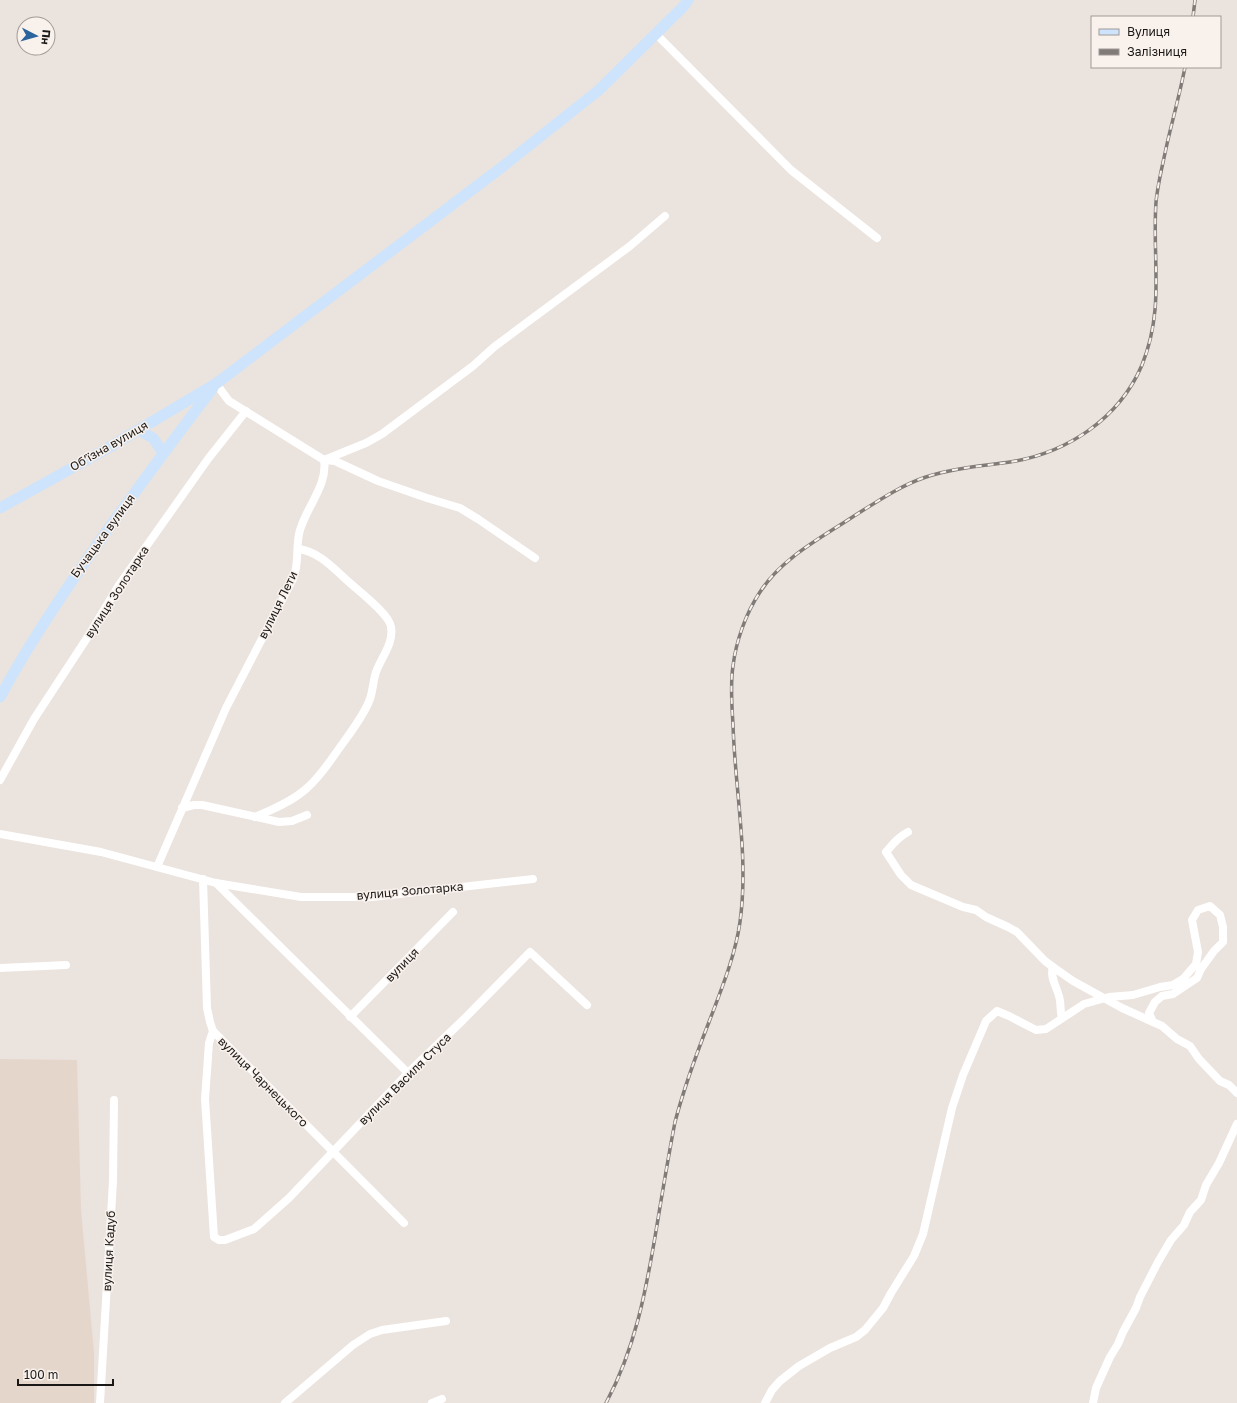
<svg xmlns="http://www.w3.org/2000/svg" width="1237" height="1403" viewBox="0 0 1237 1403" font-family="'Golos Text',sans-serif">
<rect width="100%" height="100%" fill="#ebe3de"/>
<path fill="#e5d6cc" d="M0,1059L77,1060L81,1210L94,1353V1403H0Z"/>
<g fill="none" stroke-linecap="round" stroke-linejoin="round">
<g stroke="#fff" stroke-width="8">
<path d="M656,34L791,170L877,238"/>
<path d="M535,558L478,519L460,508L427,498L378,481L335,461L324,460L366,443L382,434L473,366L494,347L630,246L665,216"/>
<path d="M0,780L34,719L87,638L119,585L208,459L246,411"/>
<path d="M182,808L194,805H202L279,822L292,821L307,815"/>
<path d="M255,817C272,810 293,801 307,788C322,775 332,758 343,743C353,729 364,715 370,699C373,690 373,681 376,672C381,658 394,643 391,627C390,615 360,592 350,583C335,570 319,551 298,549"/>
<path d="M908,832C898,837 893,844 886,852L901,875L911,885L963,907L976,910L986,917L1008,927L1017,932L1045,961L1053,967"/>
<path d="M0,834L101,852L216,883L301,897H372L533,879"/>
<path d="M157,867L226,708L293,579C300,563 295,546 300,530C307,506 328,485 324,460L229,401L220,389L217,383"/>
<path d="M203,879L207,1008L210,1022L213,1031L404,1223"/>
<path d="M216,883L408,1073"/>
<path d="M0,968L66,965"/>
<path d="M350,1017L453,912"/>
<path d="M1062,1017C1060,1012 1061,1007 1060,1001C1059,990 1049,978 1053,967L1073,981L1122,1008L1153,1022"/>
<path d="M213,1031L209,1043L205,1099L214,1237L219,1240H225L254,1229L289,1198L408,1073L463,1020L530,952L587,1005"/>
<path d="M100,1403L113,1181L114,1100"/>
<path d="M285,1403L353,1345L370,1334L382,1330L446,1321"/>
<path d="M432,1403L442,1399"/>
<path d="M765,1403L772,1390L780,1381L799,1366L830,1348L856,1337L865,1330L883,1308L891,1293L914,1256L923,1234L952,1108L963,1075L986,1021L997,1011L1009,1016L1036,1030L1046,1029L1084,1004L1109,997L1133,995L1160,987L1173,985L1183,979L1196,964L1198,952L1192,920L1198,910L1210,906L1220,915L1223,927V942L1214,951L1201,969L1197,978L1173,994L1162,996L1155,1002L1149,1013L1153,1022L1162,1026L1177,1039L1190,1046L1199,1059L1220,1081L1229,1085L1237,1093"/>
<path d="M1093,1403L1096,1388L1110,1357L1118,1344L1123,1332L1136,1308L1140,1297L1158,1262L1171,1240L1184,1225L1190,1212L1201,1200L1206,1185L1219,1163L1237,1124"/>
</g>
<g stroke="#cde4fc" stroke-width="11">
<path d="M138,430L153,438L163,453"/>
<path d="M0,508L108,448L217,383L502,167L599,90L684,6L688,0"/>
<path d="M0,697C35,633 76,574 119,514C150,472 181,429 213,388"/>
</g>
<g stroke="#807b77" stroke-width="3.5">
<g id="rail">
<path d="M1193,17L1195,0"/>
<path d="M606,1403C635,1349 646,1291 656,1231C662,1195 668,1158 675,1122C684,1088 696,1055 709,1022C721,990 735,957 740,922C749,857 735,791 733,725C732,706 730,685 733,666C736,641 746,613 760,592C781,559 819,539 851,518C875,503 899,486 926,477C953,468 982,466 1010,462C1067,453 1119,419 1142,365C1165,308 1152,260 1156,202C1158,182 1163,163 1167,144C1173,118 1180,93 1185,67"/>
</g>
</g>
<use href="#rail" stroke="#f9f1ec" stroke-width="2" stroke-dasharray="6" stroke-linecap="butt"/>
</g>
<g text-anchor="middle" stroke-width="3" stroke-linejoin="round" paint-order="stroke">
<g font-size="12" fill="#1a1816" stroke="#f9f1ec">
<text transform="translate(109 446) rotate(-30)" y="4">Обʼїзна вулиця</text>
<text transform="translate(103 536) rotate(-54)" y="4">Бучацька вулиця</text>
<text transform="translate(117 592) rotate(-57)" y="4">вулиця Золотарка</text>
<text transform="translate(278 605) rotate(-64)" y="4">вулиця Лети</text>
<text transform="translate(410 891) rotate(-5)" y="4">вулиця Золотарка</text>
<text transform="translate(402 965) rotate(-46)" y="4">вулиця</text>
<text transform="translate(405 1079) rotate(-45)" y="4">вулиця Василя Стуса</text>
<text transform="translate(263 1082) rotate(45)" y="4">вулиця Чарнецького</text>
<text transform="translate(109 1251) rotate(-87)" y="4">вулиця Кадуб</text>
</g>
</g>
<rect x="1091" y="16" width="130" height="52" fill="#f9f1ec" stroke="#a09a96"/>
<rect x="1099" y="29" width="20" height="6" fill="#cde4fc" stroke="#a09a96"/>
<text x="1127" y="36" font-size="12" fill="#1a1816">Вулиця</text>
<rect x="1099" y="49" width="20" height="6" fill="#807b77" stroke="#a09a96"/>
<text x="1127" y="56" font-size="12" fill="#1a1816">Залізниця</text>
<g transform="translate(36 36) rotate(96)"><circle r="19" fill="#f9f1ec" stroke="#a09a96"/>
<path d="M0-3L7 15L0 10L-7 15Z" fill="#2b649c"/>
<text y="-6" font-size="11" font-weight="bold" text-anchor="middle" fill="#1a1816">Пн</text>
</g>
<path d="M18 1379v6h95v-6" fill="none" stroke="#1a1816" stroke-width="2"/>
<text x="24" y="1379" font-size="12" fill="#1a1816" stroke="#f9f1ec" stroke-width="3" paint-order="stroke">100 m</text>
</svg>
